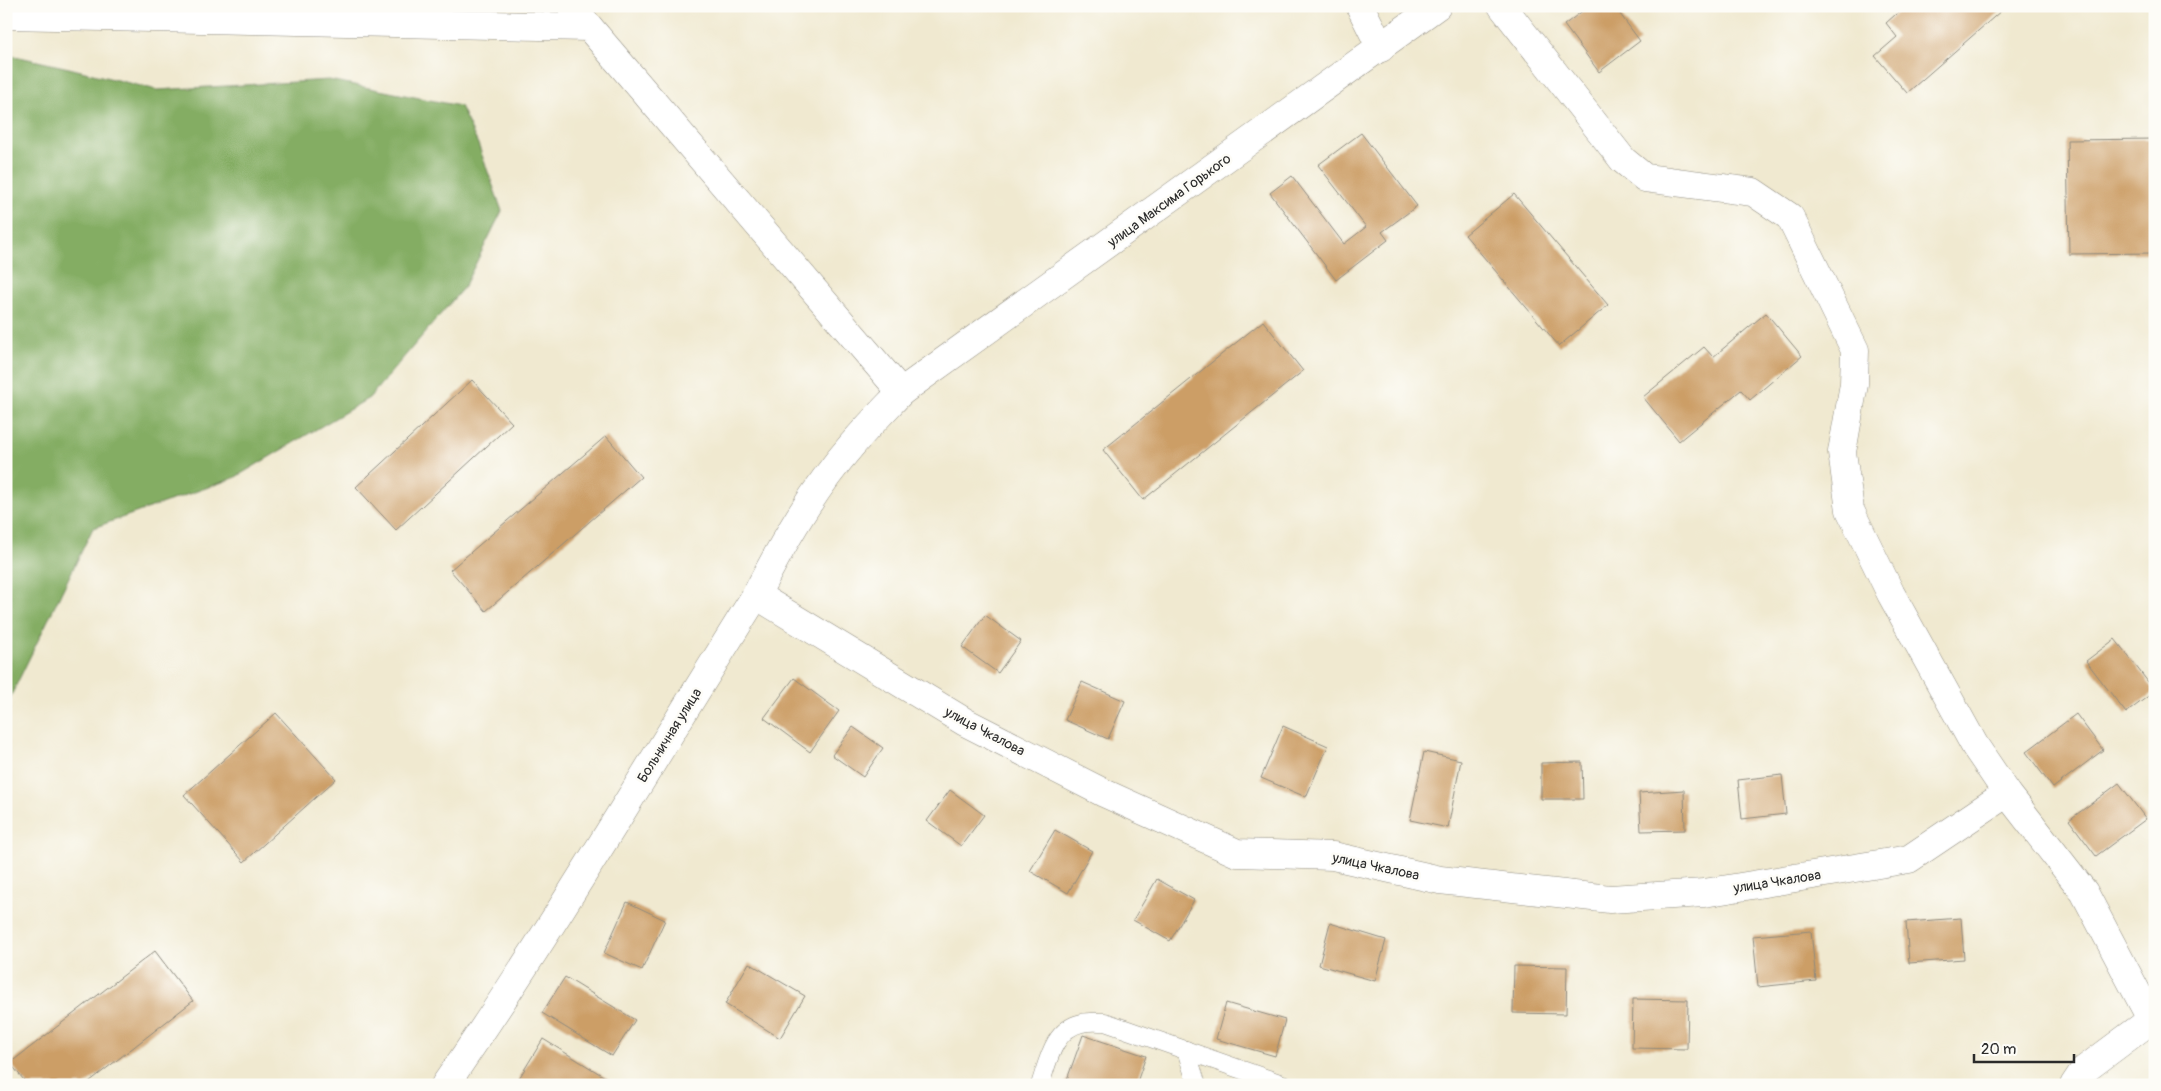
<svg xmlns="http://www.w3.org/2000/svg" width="2161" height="1091" viewBox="0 0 2161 1091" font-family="Pangolin,sans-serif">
<rect width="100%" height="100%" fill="#fdfcf7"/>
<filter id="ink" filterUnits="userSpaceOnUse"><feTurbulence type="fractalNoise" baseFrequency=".02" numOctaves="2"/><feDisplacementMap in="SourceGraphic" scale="10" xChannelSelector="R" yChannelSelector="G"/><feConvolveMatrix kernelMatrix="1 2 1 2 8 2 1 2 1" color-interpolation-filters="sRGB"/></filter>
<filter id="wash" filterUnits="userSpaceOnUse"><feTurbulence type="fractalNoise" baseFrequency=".0096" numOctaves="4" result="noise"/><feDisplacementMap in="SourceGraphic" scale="20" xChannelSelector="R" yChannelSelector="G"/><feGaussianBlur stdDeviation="1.12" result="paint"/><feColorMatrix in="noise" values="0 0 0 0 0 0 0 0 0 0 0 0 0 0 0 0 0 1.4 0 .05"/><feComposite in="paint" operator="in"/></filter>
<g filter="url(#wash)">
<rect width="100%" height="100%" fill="#f0e9d0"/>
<path fill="#84ad63" stroke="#586c47" d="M6,54L69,68L157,90L329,80L460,106L478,144L502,211L464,287L369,398L234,478L93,528L6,706Z"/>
<g id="blocks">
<g fill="#cc9e66">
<path d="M1589,6H1614L1640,41L1599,72L1564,25Z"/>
<path d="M1905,6H1999L2002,10L1907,93L1875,56L1897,37L1886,23Z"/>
<path d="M1361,133L1417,206L1382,232L1388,240L1336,280L1270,193L1292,176L1344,244L1366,227L1318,165Z"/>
<path d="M2155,139V253L2069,254L2067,140Z"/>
<path d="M1514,194L1608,305L1559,346L1465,235Z"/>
<path d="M1766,313L1802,356L1750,400L1741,390L1679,441L1643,397L1704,347L1713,357Z"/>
<path d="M1263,321L1303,371L1143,500L1103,450Z"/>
<path d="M472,380L512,423L396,530L356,487Z"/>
<path d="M606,436L641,477L486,611L450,570Z"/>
<path d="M985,615L1021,641L998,673L962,647Z"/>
<path d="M2115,639L2155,691L2126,713L2086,661Z"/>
<path d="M794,678L839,711L810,752L764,718Z"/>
<path d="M1082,682L1125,701L1108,739L1065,720Z"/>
<path d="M276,713L336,779L244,862L184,795Z"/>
<path d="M2076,714L2103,750L2053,788L2026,752Z"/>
<path d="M1283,726L1328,746L1306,797L1261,778Z"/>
<path d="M853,727L883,748L863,777L832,755Z"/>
<path d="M1424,752L1461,760L1448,828L1410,820Z"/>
<path d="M1582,762L1583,799H1541V763Z"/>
<path d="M1782,775L1786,814L1742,819L1738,780Z"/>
<path d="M2119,783L2146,819L2096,856L2069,820Z"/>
<path d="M950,790L984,815L961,846L927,821Z"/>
<path d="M1684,790L1685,830L1641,831L1639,793Z"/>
<path d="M1055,830L1092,851L1068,893L1030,871Z"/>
<path d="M1157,879L1194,900L1170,941L1133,920Z"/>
<path d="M627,902L665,920L642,970L604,953Z"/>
<path d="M1961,918L1964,959L1909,963L1906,922Z"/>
<path d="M1330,923L1386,940L1375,981L1319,965Z"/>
<path d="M1811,931L1816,981L1758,987L1753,936Z"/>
<path d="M155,951L193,1001L85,1085H28L10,1063Z"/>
<path d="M749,963L805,996L780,1038L725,1004Z"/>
<path d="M1514,966L1567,967L1566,1014L1513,1013Z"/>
<path d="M565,977L635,1020L612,1056L542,1013Z"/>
<path d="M1633,999L1688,1000L1687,1049L1632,1048Z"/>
<path d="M1226,1003L1285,1020L1275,1056L1216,1039Z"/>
<path d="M1083,1035L1146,1056L1136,1085H1065Z"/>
<path d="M543,1039L613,1082L612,1085H526L518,1080Z"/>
</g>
</g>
</g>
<g filter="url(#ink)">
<use href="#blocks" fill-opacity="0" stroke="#8e8a7e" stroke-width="1"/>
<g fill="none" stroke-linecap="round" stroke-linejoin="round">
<g stroke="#8e8a7e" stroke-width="19">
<g id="service">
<path d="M1186,1050L1197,1085"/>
<path d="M1040,1085C1048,1062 1053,1029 1082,1023C1089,1021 1098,1022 1105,1022L1285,1085"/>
</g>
</g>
<g stroke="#8e8a7e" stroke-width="29">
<g id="minor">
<path d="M572,6L589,27"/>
<path d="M1360,6L1381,48"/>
<path d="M1502,6L1623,160L1645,178L1753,192L1790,217L1855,350L1854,384L1842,452L1850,510L1891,594L1975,746L2007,793L2084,892L2151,1019"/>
<path d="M756,595L965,722L1104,793L1237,853L1333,856L1440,880L1610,899L1704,893L1909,859L2007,793"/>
<path d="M445,1085C555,926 653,759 756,595C783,543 812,491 851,446C867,427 884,410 901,392"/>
<path d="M2074,1085L2084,1070L2155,1017"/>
</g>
</g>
<g stroke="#8e8a7e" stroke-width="29">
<path id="tertiary" d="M6,15L589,27L901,392L1437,6"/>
</g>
<use href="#service" stroke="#fff" stroke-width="18"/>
<use href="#minor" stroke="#fff" stroke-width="28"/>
<use href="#tertiary" stroke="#fff" stroke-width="28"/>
</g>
</g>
<g text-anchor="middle" stroke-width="5" stroke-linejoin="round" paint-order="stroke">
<g font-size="14" fill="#2b2b2b" stroke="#fdfcf7">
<text transform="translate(1169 200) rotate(-36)" y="5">улица Максима Горького</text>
<text transform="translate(985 731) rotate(28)" y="5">улица Чкалова</text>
<text transform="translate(669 735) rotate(-58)" y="5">Больничная улица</text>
<text transform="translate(1376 866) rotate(12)" y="5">улица Чкалова</text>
<text transform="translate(1777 881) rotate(-9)" y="5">улица Чкалова</text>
</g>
</g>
<rect width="2161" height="1091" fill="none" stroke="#fdfcf7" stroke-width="25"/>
<path d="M1974 1054v8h100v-8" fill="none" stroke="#2b2b2b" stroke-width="2.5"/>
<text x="1981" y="1054" font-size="15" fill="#2b2b2b" stroke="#fdfcf7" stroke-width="4" paint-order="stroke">20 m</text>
</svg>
